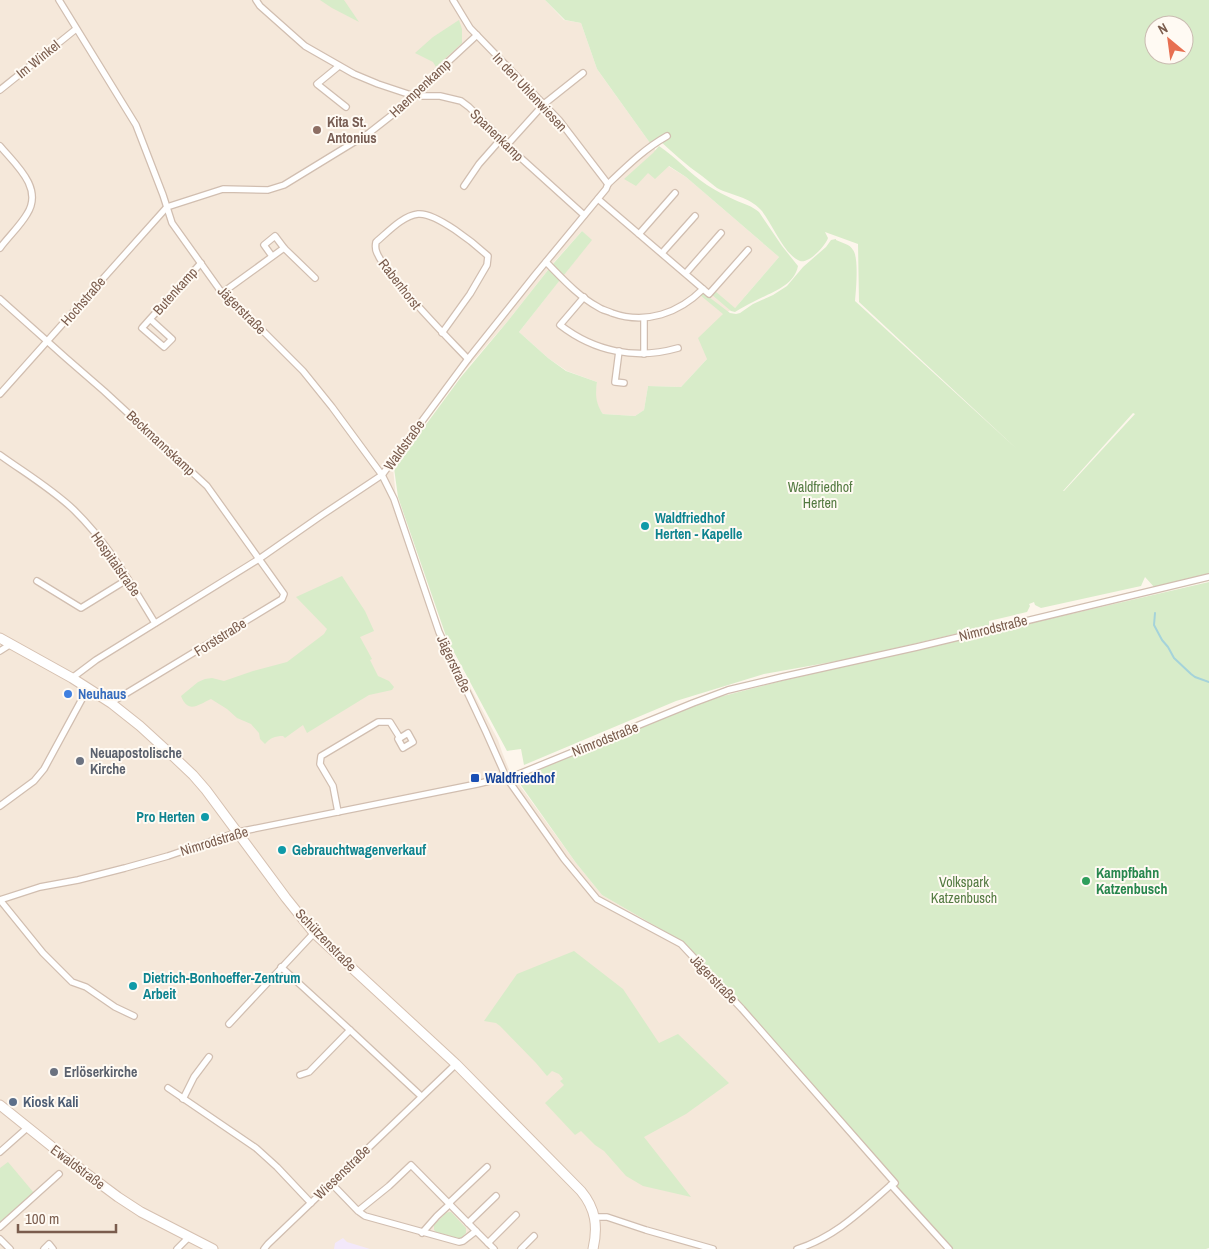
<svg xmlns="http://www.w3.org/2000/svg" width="1209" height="1249" viewBox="0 0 1209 1249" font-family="'Archivo Narrow',sans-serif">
<rect width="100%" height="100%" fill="#fdf6ec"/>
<path fill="#f5e8da" d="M0,0H545L564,20L581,23L597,69L650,143L668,166L686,177L779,257L735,308L723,314L707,359L681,387L648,386L644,410L635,416L603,414L597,406L595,394L597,382L567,371L548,358L519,332L591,240L582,231L555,261L507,322L460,376L393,468L396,498L446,641L498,740L502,752L510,772L576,863L602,895L683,942L812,1087L948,1249H0Z"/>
<path fill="#f3e8fa" d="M343,1238L347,1242L370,1249H334L335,1243Z"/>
<g fill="#d8ecc9" fill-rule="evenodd">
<path d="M320,0H344L359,22L332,8Z"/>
<path d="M545,0H1209V575L1155,588L1145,577L1141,586L1041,608L1035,605L1034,602L1029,604L1030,606L1027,612L989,621V626L854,658L764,674L676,701L524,765L521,749L507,751L447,639L398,497L394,468L461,377L507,322L548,270H550L560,280L519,332L548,358L566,371L597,382C595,395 596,404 603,414L635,416L644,410L648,386L681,387L707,359L698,338L723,314L700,295L704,293L705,294L730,313L736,314L740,313L753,304L773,295L787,286L803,267L826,247L831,240L836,239V240C842,243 850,244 853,250C859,257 856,291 855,301L1018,450L859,302L858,244L825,232L828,238C826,245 809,264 800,261C784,255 772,223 761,210C748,196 732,196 717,188C712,184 707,180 702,176C686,165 672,152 658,139L650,143L597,69L581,23L565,20ZM1154,25H1184V55H1154ZM1133,413L1135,414L1064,491H1063Z"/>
<path d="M459,20L462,29V43L436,67L433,62L415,53L433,37Z"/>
<path d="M659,146C676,157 690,174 707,185C716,191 726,196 735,200C744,204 752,206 759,212L782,246L798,266C794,287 769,293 753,302C747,305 741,308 735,312L731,311L711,294L715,291L735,308L779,257L686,177L669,166L655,179L648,173L636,186L624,179L653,153Z"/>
<path d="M582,231L592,240L564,275L553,265V264Z"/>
<path d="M342,576L365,611L374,631L360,637L372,659L370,660L378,676L389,681L394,687L392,690L369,695L307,733L303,725L285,738L283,736C275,736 270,738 265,744L260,739L259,733L251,724L237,718L227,709L211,699C198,705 188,714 181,696L198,682L205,679L212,678L224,681L253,671L287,662L324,634L327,629L296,597Z"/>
<path d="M1209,582V1248L1206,1249H950L891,1185L895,1183L683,942L602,895L576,863L515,777L692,704L781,681Z"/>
<path d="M574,951L623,989L659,1043L678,1034L729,1083L686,1114L644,1137L691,1197L643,1186L626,1176L604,1151L595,1145L581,1131L575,1135L545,1103L564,1085L560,1081L563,1079L559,1074L552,1071L547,1076L536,1063L500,1026L496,1023L484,1021L517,974Z"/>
<path d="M8,1162L34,1193L0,1222V1168Z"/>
<path d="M449,1212H451L466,1228V1233L461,1238H458L436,1232L434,1230V1225L446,1213Z"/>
</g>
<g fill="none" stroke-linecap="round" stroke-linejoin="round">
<path stroke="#a5d3da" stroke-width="2" d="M1155,613L1154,625L1162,640L1168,647L1174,658L1191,674L1195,677L1209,682"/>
<g stroke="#d1beb0" stroke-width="8">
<g id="minor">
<path d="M59,0L136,125L163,195L172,223L222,293L260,328L303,371L332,407L382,475L394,499L439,632L486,732L506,777L564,859L597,899L681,944L742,1009L895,1183L891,1185"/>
<path d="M256,0L260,6L305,46L354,74L378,84L414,96H440L461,101L469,107L484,122L522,159L584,215"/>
<path d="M453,0L470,28L559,120L608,184"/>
<path d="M339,66L317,84L346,107"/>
<path d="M0,90L76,29"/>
<path d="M507,145L544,104L583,73"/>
<path d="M0,146C15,164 44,188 27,214C20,226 9,236 0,248"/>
<path d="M464,186L479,164L501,139"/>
<path d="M598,199L709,294L748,250"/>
<path d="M639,234L675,193"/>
<path d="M662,253L695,216"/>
<path d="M272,256L264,245L275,236L284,248"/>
<path d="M546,262C562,278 578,296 598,307C602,310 608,311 612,313C646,325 679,313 703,289"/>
<path d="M686,273L721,233"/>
<path d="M222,293L284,248L315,278"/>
<path d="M584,297L560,325C595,352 636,360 678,348"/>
<path d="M0,299L66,358L104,391L207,486L284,594L282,599L117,699"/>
<path d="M644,318V354"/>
<path d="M150,319L172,339L164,347L142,328L150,319L201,263"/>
<path d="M442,333L470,294L487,265L488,256C475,244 436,212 418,214C402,216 388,232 376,242C375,247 375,249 377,253C382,265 392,275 400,285C421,311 445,335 468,359"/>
<path d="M619,351L615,382L624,383"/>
<path d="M0,394L167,207L223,189L268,190L284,185L369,133L392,115L414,96L437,72L477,35"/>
<path d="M0,455C25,473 52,489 74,510C108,543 131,584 155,623"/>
<path d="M37,581L81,608L128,579"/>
<path d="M0,651L11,644"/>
<path d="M72,678L96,660L259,559L322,515L382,475L468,359L535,275L606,189L608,184C627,166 644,149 667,136"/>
<path d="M0,806L34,781L44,769L88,688"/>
<path d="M338,812L333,786L320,764L321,756L378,722H390L400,738L398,739L403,748L413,742L408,733L400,738"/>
<path d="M0,900L40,887L78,880L125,868L168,856L238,832L477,784L519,774L693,703L728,690L782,677L917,647L1209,577"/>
<path d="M0,900L43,953L72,982L86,987L115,1007L134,1016"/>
<path d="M281,967L350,1030L309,1072L300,1075"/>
<path d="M229,1024L314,933"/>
<path d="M350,1030L421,1096"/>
<path d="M168,1088L256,1148L277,1167L311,1203"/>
<path d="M183,1099L194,1077L209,1057"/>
<path d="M0,1152L27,1128"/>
<path d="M331,1183L358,1211L365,1216L459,1242L463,1241L476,1231L411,1165L389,1186L358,1211"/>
<path d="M891,1185L949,1249"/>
<path d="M449,1203L487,1167"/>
<path d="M594,1217H607L646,1230L713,1249"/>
<path d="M468,1223L496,1196"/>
<path d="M0,1227L59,1174"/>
<path d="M476,1231L494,1249"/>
<path d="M422,1233L437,1216L450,1204"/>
<path d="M0,1239L10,1249"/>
<path d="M488,1243L516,1215"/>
<path d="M44,1249L49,1244L53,1249"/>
<path d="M177,1249L189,1237"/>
<path d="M264,1249L268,1244L456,1064"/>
<path d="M521,1249L534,1236"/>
<path d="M797,1249C835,1237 861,1211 891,1185"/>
</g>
</g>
<g stroke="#d6c0b0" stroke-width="11">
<g id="secondary">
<path d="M0,638L72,678L111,703L140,726L175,758L193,775L206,790L286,898L314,933L456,1064L581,1191C596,1209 598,1227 593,1249"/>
<path d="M0,1105L71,1162L118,1197L141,1212L213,1249"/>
</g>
</g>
<use href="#minor" stroke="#fff" stroke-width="5.5"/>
<use href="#secondary" stroke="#fff" stroke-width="9"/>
</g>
<circle fill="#8d6e63" stroke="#fffaf3" stroke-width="2" cx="317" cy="130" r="5"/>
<g fill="#0f9aa8" stroke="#fffaf3" stroke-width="2">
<circle cx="645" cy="526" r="5"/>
<circle cx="205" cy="817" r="5"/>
<circle cx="282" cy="850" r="5"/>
<circle cx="133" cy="986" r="5"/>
</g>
<circle fill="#3f7fe0" stroke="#fffaf3" stroke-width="2" cx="68" cy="694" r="5"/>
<g fill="#6b7280" stroke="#fffaf3" stroke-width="2">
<circle cx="80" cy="761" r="5"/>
<circle cx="54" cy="1072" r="5"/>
</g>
<rect fill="#1a4fb4" stroke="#fffaf3" stroke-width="2" x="470" y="773" width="10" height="10" rx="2.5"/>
<circle fill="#2e9e5b" stroke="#fffaf3" stroke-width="2" cx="1086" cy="881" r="5"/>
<circle fill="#5c6f8a" stroke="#fffaf3" stroke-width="2" cx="13" cy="1102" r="5"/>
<g text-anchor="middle" stroke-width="4" stroke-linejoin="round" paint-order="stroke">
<g font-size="14" fill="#7a5c4d" stroke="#fffaf3">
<text transform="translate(38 59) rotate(-39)" y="5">Im Winkel</text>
<text transform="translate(420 88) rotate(-43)" y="5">Haempenkamp</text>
<text transform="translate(530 92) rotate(47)" y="5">In den Uhlenwiesen</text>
<text transform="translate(497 135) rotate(44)" y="5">Spanenkamp</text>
<text transform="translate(400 284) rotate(52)" y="5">Rabenhorst</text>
<text transform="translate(175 291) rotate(-48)" y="5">Butenkamp</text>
<text transform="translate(83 301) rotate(-49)" y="5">Hochstraße</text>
<text transform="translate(242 310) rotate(45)" y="5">Jägerstraße</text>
<text transform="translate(161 443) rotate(43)" y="5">Beckmannskamp</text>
<text transform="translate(404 445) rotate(-54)" y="5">Waldstraße</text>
<text transform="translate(116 564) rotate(55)" y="5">Hospitalstraße</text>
<text transform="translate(993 628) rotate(-14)" y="5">Nimrodstraße</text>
<text transform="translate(220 637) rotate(-32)" y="5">Forststraße</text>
<text transform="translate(454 664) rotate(65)" y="5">Jägerstraße</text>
<text transform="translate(605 739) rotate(-22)" y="5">Nimrodstraße</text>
<text transform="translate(214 841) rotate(-17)" y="5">Nimrodstraße</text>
<text transform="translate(326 940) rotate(46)" y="5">Schützenstraße</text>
<text transform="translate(714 979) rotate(46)" y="5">Jägerstraße</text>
<text transform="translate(78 1167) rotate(37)" y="5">Ewaldstraße</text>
<text transform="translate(342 1172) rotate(-44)" y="5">Wiesenstraße</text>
</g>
<g font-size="14" font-weight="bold" fill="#785e54" stroke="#fffaf3" text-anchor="start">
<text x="327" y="127">Kita St.<tspan x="327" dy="16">Antonius</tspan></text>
</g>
<g font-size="14" fill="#537a41" stroke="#fffaf3">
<text x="820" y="492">Waldfriedhof<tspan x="820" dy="16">Herten</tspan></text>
<text x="964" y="887">Volkspark<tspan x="964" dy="16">Katzenbusch</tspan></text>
</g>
<g font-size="14" font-weight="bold" fill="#0d838f" stroke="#fffaf3" text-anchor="start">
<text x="655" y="523">Waldfriedhof<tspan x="655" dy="16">Herten - Kapelle</tspan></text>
<text x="195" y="822" text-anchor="end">Pro Herten</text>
<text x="292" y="855">Gebrauchtwagenverkauf</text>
<text x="143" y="983">Dietrich-Bonhoeffer-Zentrum<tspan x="143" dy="16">Arbeit</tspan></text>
</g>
<g font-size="14" font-weight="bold" fill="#366cbe" stroke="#fffaf3" text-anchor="start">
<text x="78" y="699">Neuhaus</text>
</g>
<g font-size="14" font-weight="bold" fill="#5b616d" stroke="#fffaf3" text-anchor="start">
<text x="90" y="758">Neuapostolische<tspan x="90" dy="16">Kirche</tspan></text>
<text x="64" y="1077">Erlöserkirche</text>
</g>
<g font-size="14" font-weight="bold" fill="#164399" stroke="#fffaf3" text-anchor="start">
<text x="485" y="783">Waldfriedhof</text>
</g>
<g font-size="14" font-weight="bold" fill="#27864d" stroke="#fffaf3" text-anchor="start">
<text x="1096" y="878">Kampfbahn<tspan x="1096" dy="16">Katzenbusch</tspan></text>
</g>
<g font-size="14" font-weight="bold" fill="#4e5e75" stroke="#fffaf3" text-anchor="start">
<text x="23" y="1107">Kiosk Kali</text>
</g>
</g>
<g transform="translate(1169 40) rotate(331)"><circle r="24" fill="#fffaf3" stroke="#cabbb1"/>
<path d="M0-4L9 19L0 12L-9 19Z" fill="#e76f51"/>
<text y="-8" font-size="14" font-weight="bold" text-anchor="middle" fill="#7a5c4d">N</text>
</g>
<path d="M18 1224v8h98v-8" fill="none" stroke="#7a5c4d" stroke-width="2.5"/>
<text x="25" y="1224" font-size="15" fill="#7a5c4d" stroke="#fffaf3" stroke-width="4" paint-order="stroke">100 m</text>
</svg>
